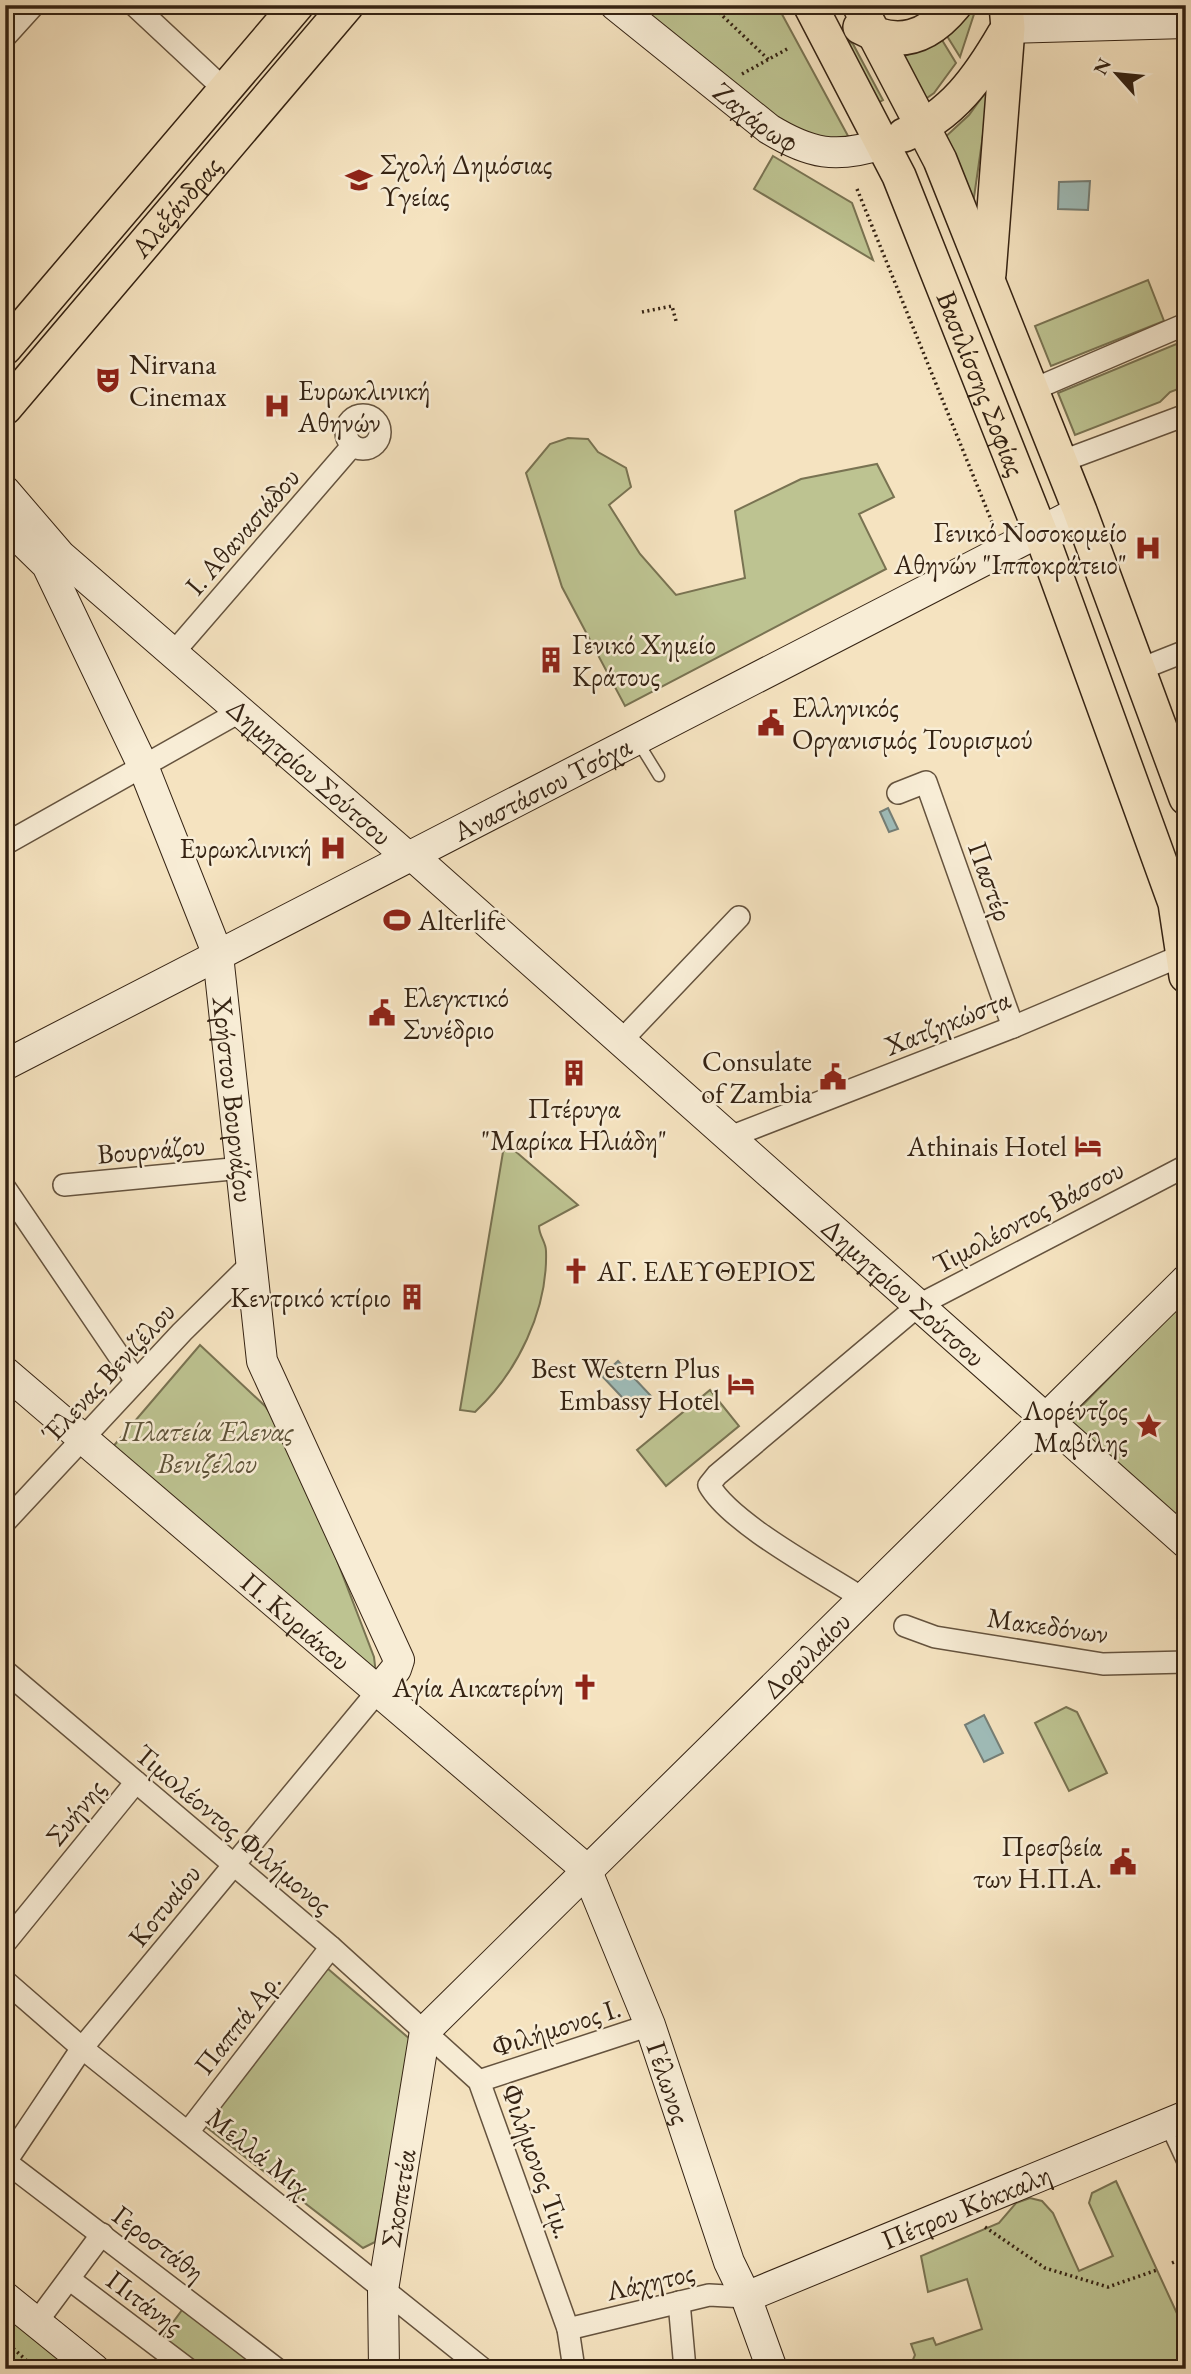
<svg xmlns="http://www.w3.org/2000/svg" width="1191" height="2374" viewBox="0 0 1191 2374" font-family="'EB Garamond',serif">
<rect width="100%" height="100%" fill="#f5e3c0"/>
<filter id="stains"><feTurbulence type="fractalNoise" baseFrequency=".00286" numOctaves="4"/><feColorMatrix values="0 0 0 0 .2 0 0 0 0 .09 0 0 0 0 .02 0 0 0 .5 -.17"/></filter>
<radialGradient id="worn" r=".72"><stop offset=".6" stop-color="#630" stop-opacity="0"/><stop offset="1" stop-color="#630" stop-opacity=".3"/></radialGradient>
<g fill="#bdc391" stroke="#797352" stroke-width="2">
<path d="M632,5H777L854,147L791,131Z"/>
<path d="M972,5H977L960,57L947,36Z"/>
<path d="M832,31L853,44L883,100L874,105Z"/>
<path d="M942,40L956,63L934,93L924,100L904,56Z"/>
<path d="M985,93H989L971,218L942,140L969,115Z"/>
<path d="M773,156L852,203L873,260L754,189Z"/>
<path d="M1148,280L1164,321L1051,366L1035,326Z"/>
<path d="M1186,340V386L1170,392L1160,402L1075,435L1058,393Z"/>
<path d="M568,438L588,439L598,452L626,468L631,487L609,505L640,554L676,595L745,578L735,511L801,479L877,464L894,497L859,514L886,569L625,706L562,587L526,473L550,444Z"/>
<path d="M508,1145L578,1205L539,1226C539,1236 546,1242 546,1251C548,1310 517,1373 475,1412L460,1410L503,1152Z"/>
<path d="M1186,1299V1532L1070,1429L1069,1419Z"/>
<path d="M200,1345L265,1406L294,1448L374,1657L378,1691L111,1449Z"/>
<path d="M710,1390L739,1426L666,1486L637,1450Z"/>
<path d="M1066,1707L1077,1712L1107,1773L1069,1791L1035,1723Z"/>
<path d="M327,1968L411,2040L375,2242L363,2248L205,2126Z"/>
<path d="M1116,2181L1186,2333V2369H909L915,2355L911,2344L933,2338L936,2345L982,2329L967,2279L928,2292L921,2256L999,2223L1016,2203L1030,2198L1042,2201L1053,2213L1079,2271L1113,2256L1089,2203L1092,2193Z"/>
<path d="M185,2306L251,2356L242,2369H198L160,2340Z"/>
<path d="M5,2312L76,2369H5Z"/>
</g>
<g fill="#9fbdba" stroke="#757f77" stroke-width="2">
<path d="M1090,181L1088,210L1058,209L1059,182Z"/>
<path d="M888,808L898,829L889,832L880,812Z"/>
<path d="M618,1361L651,1396L635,1411L602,1376Z"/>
<path d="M984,1715L1003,1753L984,1762L965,1725Z"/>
</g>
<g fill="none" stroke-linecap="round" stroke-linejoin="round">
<g stroke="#65533e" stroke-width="13">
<g id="lane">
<path d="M638,742L659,776"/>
<path d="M1166,2127L1186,2170"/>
</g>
</g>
<g stroke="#65533e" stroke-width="24">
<g id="street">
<path d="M134,5L225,90"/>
<path d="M5,37L34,5"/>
<path d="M1032,390L1186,324"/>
<circle cx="363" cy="432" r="17"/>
<path d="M1060,462L1186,415"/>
<path d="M174,652L352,446"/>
<path d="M1138,670L1186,651"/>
<path d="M898,793L926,782L1013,1027"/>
<path d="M5,844L241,711"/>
<path d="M621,1041L739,917"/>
<path d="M730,1137L1013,1027L1183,955"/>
<path d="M64,1185L242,1168"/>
<path d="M5,1188L136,1381"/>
<path d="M5,1522L182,1332L253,1262"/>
<path d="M862,1598C822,1572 731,1524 709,1485L717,1475L919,1305L1186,1166"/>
<path d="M905,1626L935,1637L1103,1664L1186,1662"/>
<path d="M5,1671L331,1947L479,2081L568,2329L574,2369"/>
<path d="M5,1943L136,1782"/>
<path d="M5,1981L82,2048L483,2369"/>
<path d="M479,2081L650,2025"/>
<path d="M188,2132L331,1947"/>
<path d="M6,2162L277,2369"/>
<path d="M5,2163L82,2048L378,1691"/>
<path d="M69,2279L188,2369"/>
<path d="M679,2302L685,2369"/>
<path d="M36,2323L102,2234"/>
<path d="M568,2329L709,2295L746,2297"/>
</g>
</g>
<g stroke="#352313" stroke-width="32">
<g id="secondary">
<path id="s1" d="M615,5L769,129C810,154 836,159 882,144"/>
<path d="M1008,28L1186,23"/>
<path id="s2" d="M5,491L60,555L408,857L415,858L1186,1543"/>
<path id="s3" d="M5,524L47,565L143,766L218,955L262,1361L399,1660L396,1669L378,1691"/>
<path id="s4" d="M5,1065L1080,511"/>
<path id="s5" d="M5,1372L586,1869L650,2025L729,2262L746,2297L772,2369"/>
<path d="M5,2297L94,2369"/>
<path id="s6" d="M746,2297L1186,2116"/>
<path id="s7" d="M384,2369L383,2290L425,2031L1186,1280"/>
</g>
</g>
<g stroke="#352313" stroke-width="36">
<g id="primary">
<path id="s8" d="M810,5L899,176L1040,531L1175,903L1186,976"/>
<path d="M859,5L940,160L1080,511L1186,798"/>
<path d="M860,27C898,48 928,38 955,5"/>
<path d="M904,135C952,116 979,77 1004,34"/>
<path d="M989,274L1008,28L1006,5"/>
<path d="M5,348L297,5"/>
<path id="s9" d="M5,408L347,5"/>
</g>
</g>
<g stroke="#352313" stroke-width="3.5" stroke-dasharray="2 3.5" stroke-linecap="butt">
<path d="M711,5L769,60"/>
<path d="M742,74L789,48"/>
<path d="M857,189L994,527"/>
<path d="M642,312L672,306L676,321"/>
<path d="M985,2227L1045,2268L1108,2287L1157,2270"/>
<path d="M1172,2263L1186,2257"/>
<path d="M5,2341L36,2369"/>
</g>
<use href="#lane" stroke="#f8edd6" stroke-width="10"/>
<use href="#street" stroke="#f8edd6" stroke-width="21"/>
<use href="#secondary" stroke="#f8edd6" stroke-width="30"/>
<use href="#primary" stroke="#f5e3c0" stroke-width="33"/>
</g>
<defs>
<g id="university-bare" transform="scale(2.1)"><path d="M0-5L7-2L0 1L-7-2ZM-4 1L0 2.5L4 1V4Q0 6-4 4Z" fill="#8f2418" stroke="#f8edd6" stroke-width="2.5" paint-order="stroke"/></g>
<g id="theatre-bare" transform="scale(2.1)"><path d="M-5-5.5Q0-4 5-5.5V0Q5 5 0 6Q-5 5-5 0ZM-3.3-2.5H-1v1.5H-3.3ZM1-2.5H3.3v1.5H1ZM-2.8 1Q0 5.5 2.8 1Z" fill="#8f2418" stroke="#f8edd6" stroke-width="2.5" paint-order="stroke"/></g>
<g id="hospital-bare" transform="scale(2.1)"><path d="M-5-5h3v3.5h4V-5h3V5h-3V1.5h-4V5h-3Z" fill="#8f2418" stroke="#f8edd6" stroke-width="2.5" paint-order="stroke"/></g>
<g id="building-bare" transform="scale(2.1)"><path d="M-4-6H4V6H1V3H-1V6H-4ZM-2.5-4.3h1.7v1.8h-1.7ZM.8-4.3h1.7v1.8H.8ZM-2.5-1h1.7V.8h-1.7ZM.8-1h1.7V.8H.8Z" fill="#8f2418" stroke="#f8edd6" stroke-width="2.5" paint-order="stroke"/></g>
<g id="civic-bare" transform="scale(2.1)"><path d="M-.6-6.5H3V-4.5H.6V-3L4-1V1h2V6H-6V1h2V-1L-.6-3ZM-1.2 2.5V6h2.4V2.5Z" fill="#8f2418" stroke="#f8edd6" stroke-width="2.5" paint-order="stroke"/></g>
<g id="stadium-bare" transform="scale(2.1)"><path d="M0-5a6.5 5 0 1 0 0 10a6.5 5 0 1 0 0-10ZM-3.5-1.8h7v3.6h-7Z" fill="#8f2418" stroke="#f8edd6" stroke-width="2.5" paint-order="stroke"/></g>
<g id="hotel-bare" transform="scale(2.1)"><path d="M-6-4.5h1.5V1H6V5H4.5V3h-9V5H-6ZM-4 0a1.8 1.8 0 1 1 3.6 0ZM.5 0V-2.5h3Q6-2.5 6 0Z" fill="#8f2418" stroke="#f8edd6" stroke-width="2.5" paint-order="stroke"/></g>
<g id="church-bare" transform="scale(2.1)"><path d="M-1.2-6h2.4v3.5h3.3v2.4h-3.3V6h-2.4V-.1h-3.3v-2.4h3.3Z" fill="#8f2418" stroke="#f8edd6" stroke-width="2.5" paint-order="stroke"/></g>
<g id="sight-bare" transform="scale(2.1)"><path d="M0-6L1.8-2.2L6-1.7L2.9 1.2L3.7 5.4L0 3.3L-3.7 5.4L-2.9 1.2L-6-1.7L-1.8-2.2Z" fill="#8f2418" stroke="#f8edd6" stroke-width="2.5" paint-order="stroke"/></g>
</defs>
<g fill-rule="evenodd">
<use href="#university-bare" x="359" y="180"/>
<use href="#theatre-bare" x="108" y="380"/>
<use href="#hospital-bare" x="277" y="406"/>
<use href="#hospital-bare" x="1148" y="548"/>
<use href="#building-bare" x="551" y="660"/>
<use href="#civic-bare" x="771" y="723"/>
<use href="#hospital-bare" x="333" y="848"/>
<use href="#stadium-bare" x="397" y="920"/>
<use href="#civic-bare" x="382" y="1013"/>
<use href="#building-bare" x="574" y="1073"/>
<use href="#civic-bare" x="833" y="1077"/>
<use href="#hotel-bare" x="1088" y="1146"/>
<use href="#church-bare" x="576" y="1271"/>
<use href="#building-bare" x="412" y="1297"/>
<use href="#hotel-bare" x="741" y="1384"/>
<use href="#sight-bare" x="1149" y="1426"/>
<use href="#church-bare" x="585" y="1687"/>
<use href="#civic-bare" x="1123" y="1862"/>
</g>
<g text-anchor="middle" stroke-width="5" stroke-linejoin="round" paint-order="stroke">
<g font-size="28" fill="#352313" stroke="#f8edd6">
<text dy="10" stroke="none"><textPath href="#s1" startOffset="180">Ζαχάρωφ</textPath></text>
<text dy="10" stroke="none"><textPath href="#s9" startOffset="264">Αλεξάνδρας</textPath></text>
<text dy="10" stroke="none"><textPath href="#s8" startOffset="416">Βασιλίσσης Σοφίας</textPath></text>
<text transform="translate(242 531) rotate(-49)" y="10">Ι. Αθανασιάδου</text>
<text dy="10" stroke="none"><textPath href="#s2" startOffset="415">Δημητρίου Σούτσου</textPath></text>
<text dy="10" stroke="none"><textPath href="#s4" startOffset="604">Αναστάσιου Τσόχα</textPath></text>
<text transform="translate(991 881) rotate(70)" y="10">Παστέρ</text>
<text transform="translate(947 1022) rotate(-22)" y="10">Χατζηκώστα</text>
<text dy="10" stroke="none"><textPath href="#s3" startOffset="630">Χρήστου Βουρνάζου</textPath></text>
<text transform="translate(151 1149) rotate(-5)" y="10">Βουρνάζου</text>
<text transform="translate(1028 1216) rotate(-28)" y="10">Τιμολέοντος Βάσσου</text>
<text dy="10" stroke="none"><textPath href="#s2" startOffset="1206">Δημητρίου Σούτσου</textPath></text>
<text transform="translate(108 1372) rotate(-47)" y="10">Έλενας Βενιζέλου</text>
<text dy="10" stroke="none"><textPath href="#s5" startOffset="383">Π. Κυριάκου</textPath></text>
<text transform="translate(1048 1625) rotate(8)" y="10">Μακεδόνων</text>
<text dy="10" stroke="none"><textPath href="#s7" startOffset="877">Δορυλαίου</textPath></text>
<text transform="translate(75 1812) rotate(-51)" y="10">Συήνης</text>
<text transform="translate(234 1829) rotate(40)" y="10">Τιμoλέοντος Φιλήμονος</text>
<text transform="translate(164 1905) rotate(-51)" y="10">Κοτυαίου</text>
<text transform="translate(237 2023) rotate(-52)" y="10">Παππά Αρ.</text>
<text transform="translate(556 2027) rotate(-18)" y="10">Φιλήμονος Ι.</text>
<text dy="10" stroke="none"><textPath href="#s5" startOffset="994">Γέλωνος</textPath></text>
<text transform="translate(261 2154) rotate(39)" y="10">Μελλά Μιχ.</text>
<text transform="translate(538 2161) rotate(70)" y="10">Φιλήμονος Τιμ.</text>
<text dy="10" stroke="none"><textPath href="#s7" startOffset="172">Σκοπετέα</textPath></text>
<text dy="10" stroke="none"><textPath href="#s6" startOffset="238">Πέτρου Κόκκαλη</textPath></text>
<text transform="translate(159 2243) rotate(37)" y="10">Γεροστάθη</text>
<text transform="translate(650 2281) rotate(-13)" y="10">Λάχητος</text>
<text transform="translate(145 2302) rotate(37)" y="10">Πιτάνης</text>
</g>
<g font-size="28" fill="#352313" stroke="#f8edd6" text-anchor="end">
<text x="380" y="174" text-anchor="start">Σχολή Δημόσιας<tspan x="380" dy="32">Υγείας</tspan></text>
<text x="129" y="374" text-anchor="start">Nirvana<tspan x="129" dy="32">Cinemax</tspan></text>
<text x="298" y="400" text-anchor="start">Ευρωκλινική<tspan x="298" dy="32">Αθηνών</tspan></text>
<text x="1127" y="542">Γενικό Νοσοκομείο<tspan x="1127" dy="32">Αθηνών "Ιπποκράτειο"</tspan></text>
<text x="572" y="654" text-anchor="start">Γενικό Χημείο<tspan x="572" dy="32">Κράτους</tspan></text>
<text x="792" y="717" text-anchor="start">Ελληνικός<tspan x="792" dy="32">Οργανισμός Τουρισμού</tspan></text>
<text x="312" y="858">Ευρωκλινική</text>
<text x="418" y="930" text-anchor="start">Alterlife</text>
<text x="403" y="1007" text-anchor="start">Ελεγκτικό<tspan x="403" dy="32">Συνέδριο</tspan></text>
<text x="812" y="1071">Consulate<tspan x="812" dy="32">of Zambia</tspan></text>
<text x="574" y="1118" text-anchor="middle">Πτέρυγα<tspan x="574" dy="32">"Μαρίκα Ηλιάδη"</tspan></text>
<text x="1067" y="1156">Athinais Hotel</text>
<text x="597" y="1281" text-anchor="start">ΑΓ. ΕΛΕΥΘΕΡΙΟΣ</text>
<text x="391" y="1307">Κεντρικό κτίριο</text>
<text x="720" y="1378">Best Western Plus<tspan x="720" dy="32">Embassy Hotel</tspan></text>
<text x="1128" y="1420">Λορέντζος<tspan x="1128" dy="32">Μαβίλης</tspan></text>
<text x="564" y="1697">Αγία Αικατερίνη</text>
<text x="1102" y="1856">Πρεσβεία<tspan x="1102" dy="32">των Η.Π.Α.</tspan></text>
</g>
<g font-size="28" font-style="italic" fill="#5e5339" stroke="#f8edd6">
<text x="207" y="1441">Πλατεία Έλενας<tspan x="207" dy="32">Βενιζέλου</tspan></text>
</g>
</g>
<rect width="1191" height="2374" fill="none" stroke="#f5e3c0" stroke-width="28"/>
<rect x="7" y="7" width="1177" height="2360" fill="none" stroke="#352313" stroke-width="3.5"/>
<rect x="14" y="14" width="1163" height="2346" fill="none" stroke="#352313" stroke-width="2"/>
<g transform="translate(1117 74) rotate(297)" stroke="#f8edd6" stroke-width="5" paint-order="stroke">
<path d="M0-5L12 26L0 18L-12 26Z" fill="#352313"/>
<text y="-10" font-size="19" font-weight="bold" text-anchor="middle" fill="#352313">N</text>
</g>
<rect width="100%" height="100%" filter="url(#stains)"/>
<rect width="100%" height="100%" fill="url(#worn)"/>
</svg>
